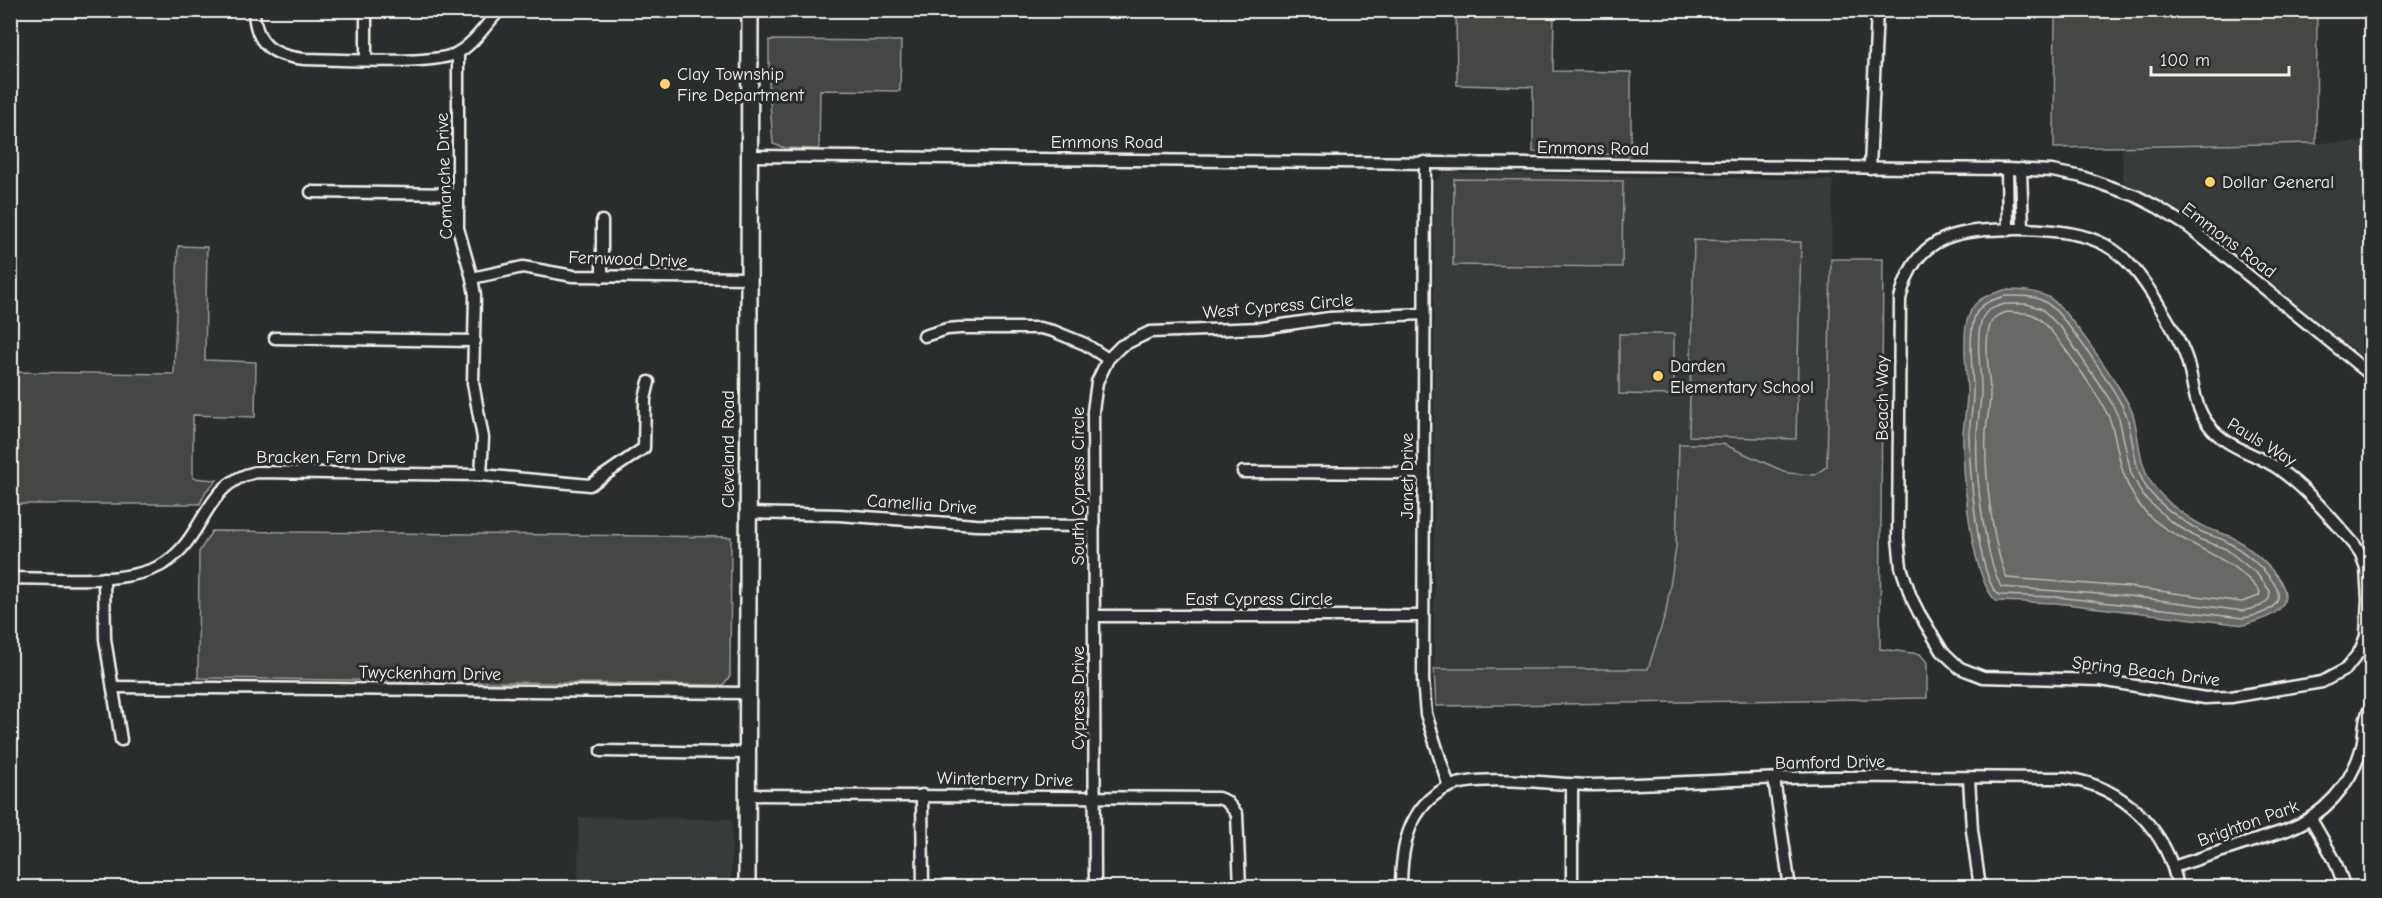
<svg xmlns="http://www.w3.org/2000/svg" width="2382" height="898" viewBox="0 0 2382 898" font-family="'Comic Neue',sans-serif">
<rect width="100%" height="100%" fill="#2a2d2e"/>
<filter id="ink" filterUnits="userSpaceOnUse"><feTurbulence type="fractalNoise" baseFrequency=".0167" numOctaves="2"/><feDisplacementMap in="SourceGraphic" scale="12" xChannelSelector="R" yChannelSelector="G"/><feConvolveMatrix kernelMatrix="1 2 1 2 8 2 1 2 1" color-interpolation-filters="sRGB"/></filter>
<g filter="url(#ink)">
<g fill="#373a3a">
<path d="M2371,142V364L2195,221L2163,201L2123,182L2122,146Z"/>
<path d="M1444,172L1833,180L1831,259H1883L1880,649L1436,706L1434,668V182Z"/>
<path d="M579,817L732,819L731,887H578Z"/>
</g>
<g fill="#444645" stroke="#9c9c96" stroke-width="1.5">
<path d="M1456,11H1554L1553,71L1631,72V155L1533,152V87L1457,85Z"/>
<path d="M2055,11H2317L2316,143L2054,148Z"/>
<path d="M769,40L901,41L900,91L820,90L819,149L785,148L773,144L769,89Z"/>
<path d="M1454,179L1623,181L1622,267L1453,265Z"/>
<path d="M1694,240L1801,242L1796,439L1689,436Z"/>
<path d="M178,246L207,247L205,360L256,362L255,417L193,415V478L217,480L206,491L200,504H11V372L174,374Z"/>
<path d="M1831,259H1883L1880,649L1920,654L1927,662V698L1436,706L1434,669H1648L1666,612L1676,547L1679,444H1723L1788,473L1815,475L1827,466Z"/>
<path d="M1619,334H1674V395L1619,394Z"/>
<path d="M212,531L731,537L730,676L723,685L198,678L199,552Z"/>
</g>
<path fill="#676866" stroke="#9f9f9a" stroke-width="1.5" d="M2004,290C2019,290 2034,290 2048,297C2066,306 2126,394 2133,414C2140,439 2138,467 2155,488C2168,504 2186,517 2205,527C2213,531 2222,533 2230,536C2246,544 2285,576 2285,595C2285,615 2259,620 2244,625L2056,603L1996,601C1970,577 1962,469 1963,433C1964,420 1967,406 1967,392C1967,372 1961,333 1969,315C1975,298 1988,295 2004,290Z"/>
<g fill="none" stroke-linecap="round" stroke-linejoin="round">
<g stroke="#bcbab4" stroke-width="1.5">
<path d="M2005,296C2019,296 2033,295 2045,302C2063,311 2121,397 2127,417C2134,442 2133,470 2149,491C2163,508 2181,520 2200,531C2209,536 2220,537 2229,543C2243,550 2289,586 2276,603C2269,613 2254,616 2243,618L2057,597L1999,595C1977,579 1969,463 1969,434C1970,420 1973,407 1973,393C1973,369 1968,343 1974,319C1978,304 1991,300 2005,296Z"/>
<path d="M2005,304H2027L2042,309L2062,329L2110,400L2119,418L2131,473L2143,496L2170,521L2199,539L2226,549L2257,574L2270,591L2269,599L2261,606L2243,611L2128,596L2001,587C1983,549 1975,474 1977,432C1978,420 1980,408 1981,396C1982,371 1975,346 1981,322C1984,310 1994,307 2005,304Z"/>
<path d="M2007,312C2017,313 2030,311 2038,318C2053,328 2106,405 2111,423C2119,449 2119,472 2134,497C2163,545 2227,547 2260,592L2259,596L2242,602L2129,587L2007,578C1992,545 1984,468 1986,432C1987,419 1990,407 1990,395C1990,375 1982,339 1992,321C1995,315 2001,314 2007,312Z"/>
</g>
<g stroke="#f4f1e8" stroke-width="15">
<g id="street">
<path d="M254,10C255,45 273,56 305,59C337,59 434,66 457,53C474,44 486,24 500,10"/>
<path d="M458,53V228L472,278L475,295L473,383L483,438L481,475"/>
<path d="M366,59V10"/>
<path d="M749,156L2007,169L2052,171L2082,177L2136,196L2157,207L2189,227L2372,376"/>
<path d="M1425,162L1423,680L1426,714L1449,787"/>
<path d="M1870,168L1877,10"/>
<path d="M2007,169L2008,230"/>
<path d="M2021,169L2023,229"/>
<path d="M311,192L458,194"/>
<path d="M602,221V277"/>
<path d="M2023,229C2097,232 2122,242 2160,307C2170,324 2181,341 2187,360C2194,382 2193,405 2208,424C2226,449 2257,453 2280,470C2309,491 2331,518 2354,544L2361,554L2366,568L2368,599L2366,636L2360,651L2346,669L2322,682L2231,697L2205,698L2101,680L1983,677L1960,668L1942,651L1919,613L1911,597L1901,567L1898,538L1900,299C1916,229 1964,230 2023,229Z"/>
<path d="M472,278L523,267L573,276L748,278"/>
<path d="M924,336L947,329L960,328H1040L1053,331L1085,344L1108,359"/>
<path d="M275,338L475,341"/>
<path d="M1243,472L1424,473"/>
<path d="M747,513L839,515L976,525L1094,526"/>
<path d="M10,578C54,578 128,586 165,563C206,536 204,483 256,472L481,475L590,485L644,448L645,399L649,382"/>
<path d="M104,578L105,639L121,740"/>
<path d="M1094,616H1423"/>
<path d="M113,687L746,693"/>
<path d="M601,751L746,753"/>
<path d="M1969,778L1972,830L1980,888"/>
<path d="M1774,779L1790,888"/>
<path d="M746,795L1218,798L1226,801L1237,814L1240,888"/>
<path d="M922,795L923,888"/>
<path d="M2311,819L2335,861L2345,888"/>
<path d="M2173,867L2287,830C2323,816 2352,785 2362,746C2365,734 2363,716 2372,706"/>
<path d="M1095,888L1093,411L1097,382L1108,359L1121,346L1150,332L1262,328L1329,318L1424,314"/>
<path d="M1401,888C1401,848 1408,806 1448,787C1479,773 1556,785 1593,785C1673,784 1753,778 1833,777C1911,776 1988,778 2065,778C2123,786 2168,830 2178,888"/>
<path d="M1572,888V785"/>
</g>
</g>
<g stroke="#f4f1e8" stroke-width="20">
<path id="secondary" d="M747,888L750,10"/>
</g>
<use href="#street" stroke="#2a2d2e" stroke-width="10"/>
<use href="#secondary" stroke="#2a2d2e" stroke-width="15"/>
</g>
</g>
<g fill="#ffd166" stroke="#2a2d2e" stroke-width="2">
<circle cx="665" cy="84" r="6"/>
<circle cx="2210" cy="182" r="6"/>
<circle cx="1658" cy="376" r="6"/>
</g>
<g text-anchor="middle" stroke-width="6" stroke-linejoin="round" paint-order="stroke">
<g font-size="18" fill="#f4f1e8" stroke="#2a2d2e" text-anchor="start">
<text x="677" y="80">Clay Township<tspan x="677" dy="21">Fire Department</tspan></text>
<text x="2222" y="188">Dollar General</text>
<text x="1670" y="372">Darden<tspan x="1670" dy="21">Elementary School</tspan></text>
</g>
<g font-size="18" fill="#f4f1e8" stroke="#2a2d2e">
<text x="1107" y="148">Emmons Road</text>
<text transform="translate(1593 148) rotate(1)" y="6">Emmons Road</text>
<text transform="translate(444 176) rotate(-92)" y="6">Comanche Drive</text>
<text transform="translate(2229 240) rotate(37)" y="6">Emmons Road</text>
<text transform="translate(628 259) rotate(2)" y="6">Fernwood Drive</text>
<text transform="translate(1278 306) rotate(-5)" y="6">West Cypress Circle</text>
<text transform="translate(1882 398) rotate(-90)" y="6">Beach Way</text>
<text transform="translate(2262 442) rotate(31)" y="6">Pauls Way</text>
<text transform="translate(728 449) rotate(-90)" y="6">Cleveland Road</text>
<text x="331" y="463">Bracken Fern Drive</text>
<text transform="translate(1407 476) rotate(-90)" y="6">Janet Drive</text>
<text transform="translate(1078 486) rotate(-90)" y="6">South Cypress Circle</text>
<text transform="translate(922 504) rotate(4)" y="6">Camellia Drive</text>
<text x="1259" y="605">East Cypress Circle</text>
<text transform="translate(2146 671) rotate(7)" y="6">Spring Beach Drive</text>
<text transform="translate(430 673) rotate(1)" y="6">Twyckenham Drive</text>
<text transform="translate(1078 698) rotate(-90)" y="6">Cypress Drive</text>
<text transform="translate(1830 762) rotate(-1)" y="6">Bamford Drive</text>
<text transform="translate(1005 779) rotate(1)" y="6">Winterberry Drive</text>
<text transform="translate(2248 823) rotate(-20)" y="6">Brighton Park</text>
</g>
</g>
<rect width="2382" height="898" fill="none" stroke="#2a2d2e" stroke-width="36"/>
<rect x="18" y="18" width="2346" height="862" fill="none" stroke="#f4f1e8" stroke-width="2" filter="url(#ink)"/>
<path d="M2151 66v9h138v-9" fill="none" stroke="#f4f1e8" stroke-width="3"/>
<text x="2160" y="66" font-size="18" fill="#f4f1e8" stroke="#2a2d2e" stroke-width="4.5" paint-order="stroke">100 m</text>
</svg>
